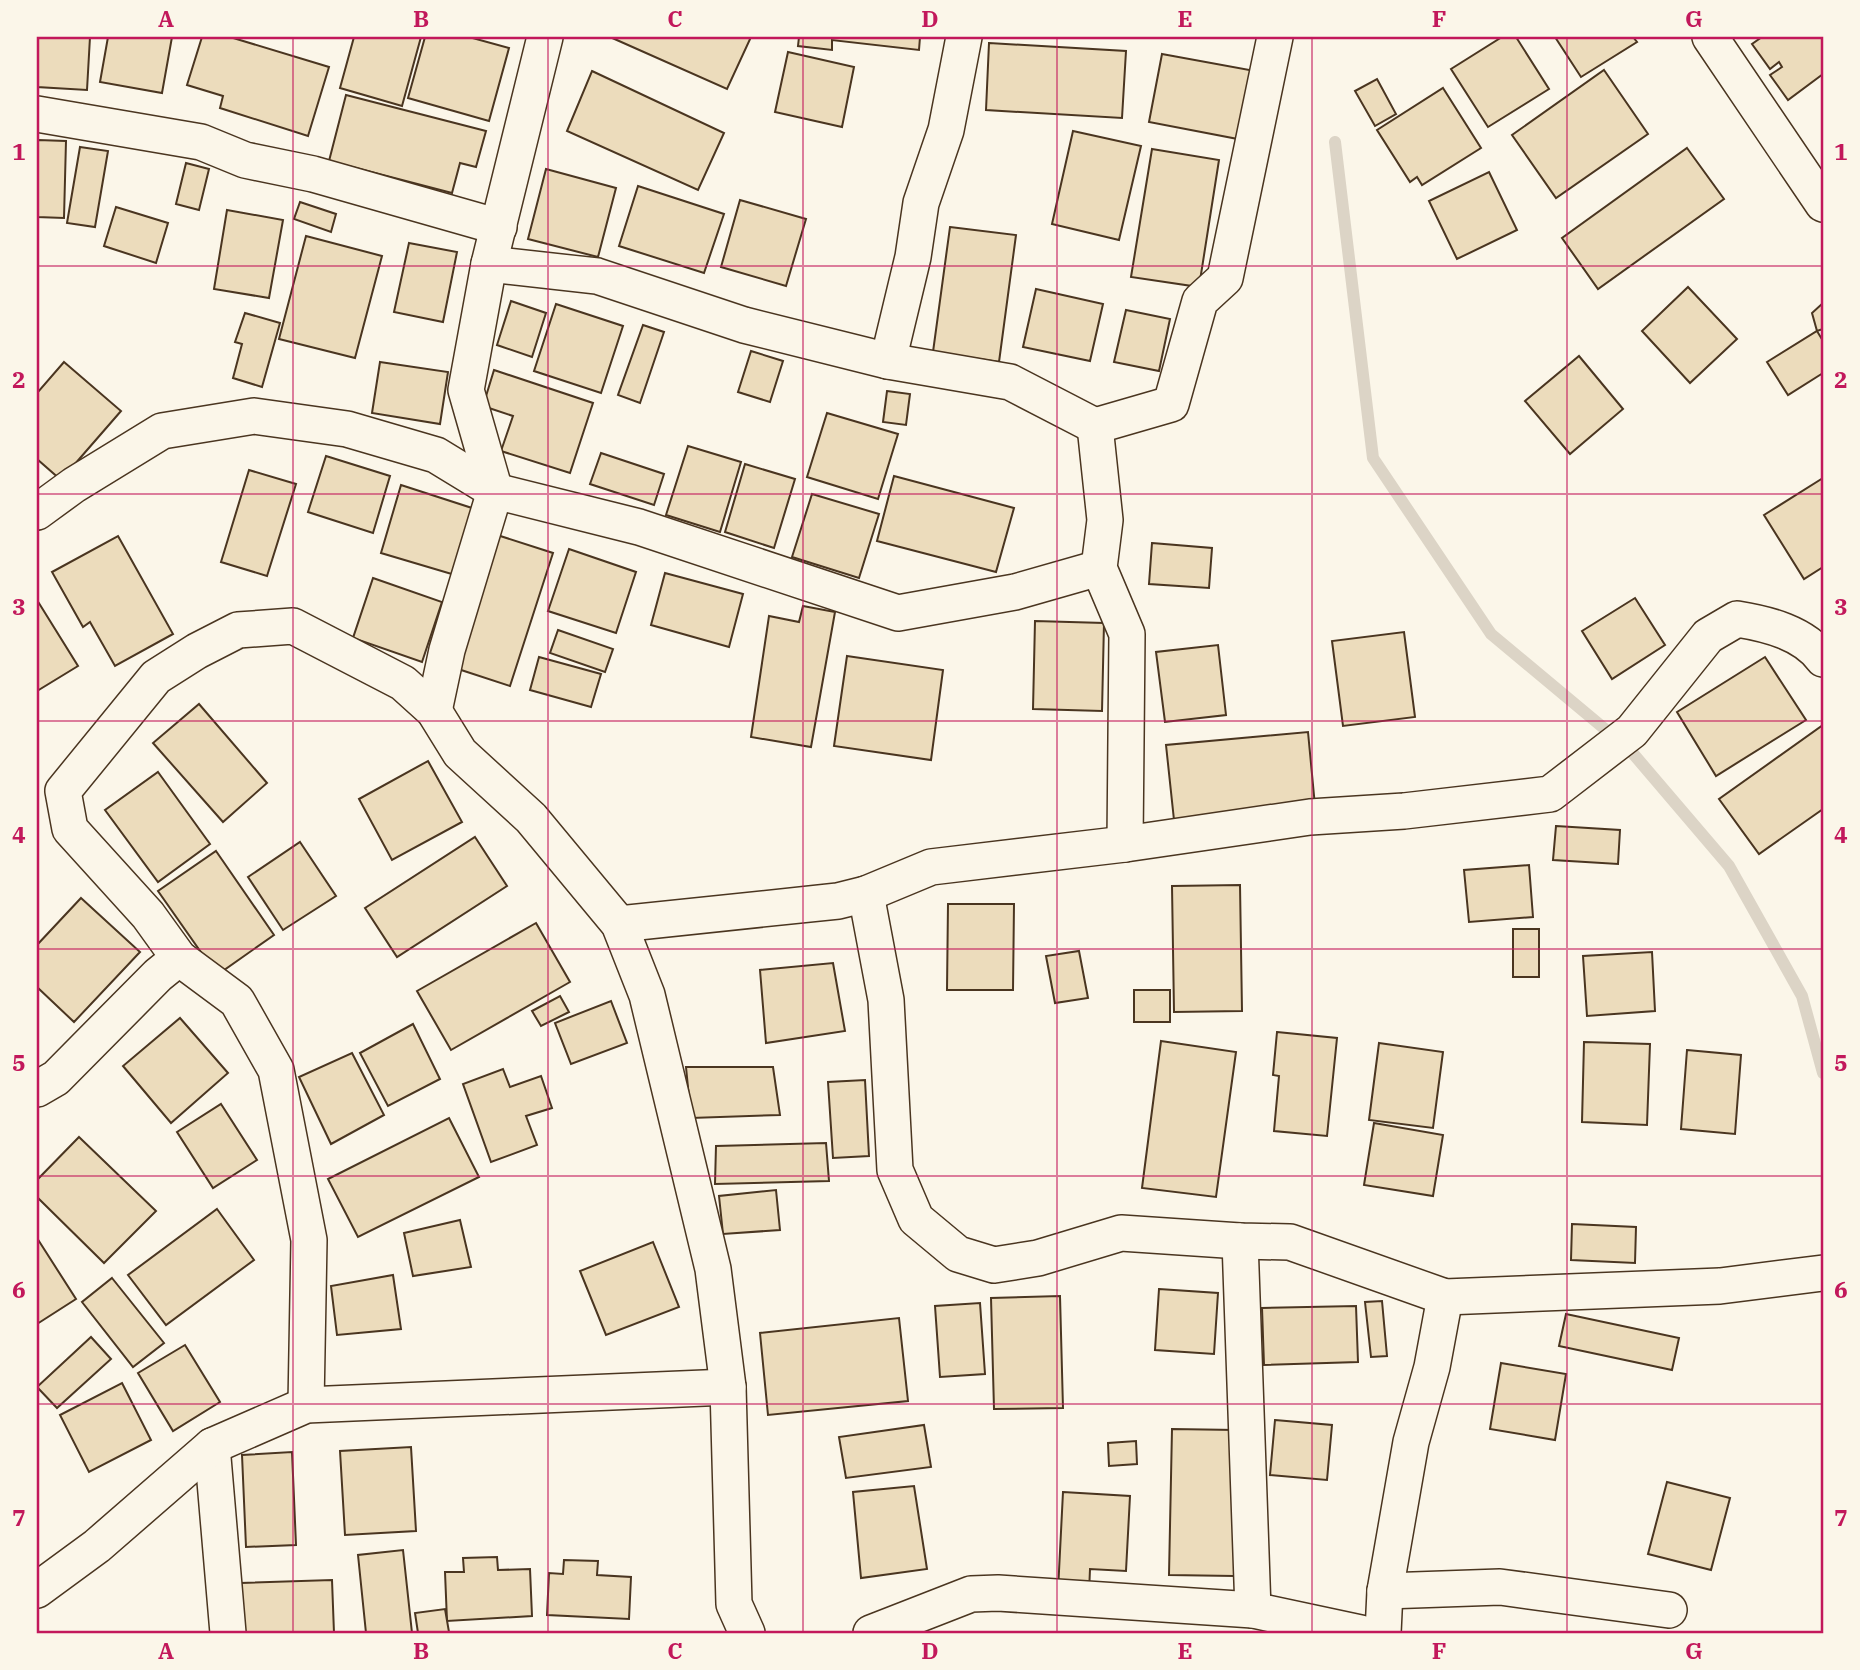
<svg xmlns="http://www.w3.org/2000/svg" width="1860" height="1670" viewBox="0 0 1860 1670" font-family="'IBM Plex Serif',serif">
<rect width="100%" height="100%" fill="#fbf6e9"/>
<g fill="none" stroke-linecap="round" stroke-linejoin="round">
<path stroke="#dcd4c6" stroke-width="12" d="M1335,142L1373,458L1491,634L1630,750L1729,866L1802,996L1823,1073"/>
</g>
<g fill="#ecdcbc" stroke="#4a3520" stroke-width="2">
<path d="M37,37H90L87,90L37,87Z"/>
<path d="M108,37H172L162,93L100,82Z"/>
<path d="M202,37H230L329,67L308,136L220,108L223,96L187,85Z"/>
<path d="M354,37H421L402,106L340,88Z"/>
<path d="M425,37H469L509,48L489,121L408,98Z"/>
<path d="M610,37H751L727,89Z"/>
<path d="M799,37H920L919,50L832,40V50L798,46Z"/>
<path d="M1502,37H1516L1549,89L1488,127L1451,69Z"/>
<path d="M1555,37H1633L1637,42L1581,77Z"/>
<path d="M1762,37H1823V74L1788,100L1770,75L1782,67L1779,62L1770,69L1752,44Z"/>
<path d="M989,43L1126,51L1122,118L986,110Z"/>
<path d="M788,52L854,67L842,127L775,112Z"/>
<path d="M1162,54L1255,71L1243,140L1149,122Z"/>
<path d="M1604,70L1648,134L1556,198L1512,135Z"/>
<path d="M592,71L724,133L698,190L567,131Z"/>
<path d="M1377,79L1396,114L1375,126L1355,91Z"/>
<path d="M1443,88L1481,148L1422,185L1417,177L1410,182L1377,130Z"/>
<path d="M346,95L486,131L476,167L460,163L452,193L329,161Z"/>
<path d="M1073,131L1141,146L1119,240L1052,224Z"/>
<path d="M38,140L66,141L64,218L37,217Z"/>
<path d="M80,147L108,151L95,227L67,223Z"/>
<path d="M1687,148L1724,199L1598,289L1562,238Z"/>
<path d="M1152,149L1219,160L1199,287L1131,277Z"/>
<path d="M186,163L209,169L199,210L176,204Z"/>
<path d="M546,169L616,188L598,257L528,239Z"/>
<path d="M1489,172L1517,230L1457,259L1429,201Z"/>
<path d="M638,186L724,214L704,273L619,246Z"/>
<path d="M740,200L806,219L786,286L721,267Z"/>
<path d="M300,202L336,214L331,232L294,219Z"/>
<path d="M116,207L168,223L156,263L104,246Z"/>
<path d="M227,210L283,220L269,298L214,289Z"/>
<path d="M950,227L1016,235L999,362L933,352Z"/>
<path d="M306,236L382,256L355,358L279,339Z"/>
<path d="M409,243L457,252L443,322L394,312Z"/>
<path d="M1688,287L1737,339L1690,383L1642,331Z"/>
<path d="M1036,289L1103,304L1090,361L1023,347Z"/>
<path d="M511,301L546,313L532,357L497,345Z"/>
<path d="M1823,303V329L1817,331L1812,313Z"/>
<path d="M556,304L623,326L601,393L534,371Z"/>
<path d="M1126,310L1170,319L1159,371L1114,362Z"/>
<path d="M245,313L280,323L262,387L233,378L242,344L235,342Z"/>
<path d="M643,325L664,332L640,403L618,395Z"/>
<path d="M1817,331L1823,341V373L1788,395L1767,362Z"/>
<path d="M751,351L783,361L770,402L738,392Z"/>
<path d="M1579,356L1623,409L1570,454L1525,401Z"/>
<path d="M64,362L121,411L61,480L37,459V393Z"/>
<path d="M380,362L448,372L440,424L372,413Z"/>
<path d="M494,370L593,403L570,473L501,451L513,416L483,406Z"/>
<path d="M887,391L910,394L906,425L883,422Z"/>
<path d="M827,413L898,434L878,499L807,477Z"/>
<path d="M688,446L741,462L720,532L666,515Z"/>
<path d="M601,453L664,474L654,505L590,484Z"/>
<path d="M326,456L390,476L373,533L308,512Z"/>
<path d="M745,464L795,479L774,548L725,532Z"/>
<path d="M249,470L296,484L267,576L221,562Z"/>
<path d="M894,476L1014,508L996,572L877,541Z"/>
<path d="M1823,478V567L1804,579L1764,515Z"/>
<path d="M401,485L475,509L455,575L381,553Z"/>
<path d="M812,494L879,514L859,578L792,557Z"/>
<path d="M494,534L553,553L510,686L452,667Z"/>
<path d="M118,536L173,634L115,666L90,622L83,627L52,572Z"/>
<path d="M1152,543L1212,548L1209,588L1149,584Z"/>
<path d="M569,549L636,572L616,633L548,611Z"/>
<path d="M665,573L743,594L729,647L651,625Z"/>
<path d="M373,578L442,602L422,662L353,638Z"/>
<path d="M1635,598L1665,645L1612,679L1582,631Z"/>
<path d="M37,600L78,666L37,691Z"/>
<path d="M803,606L835,612L811,747L751,737L769,616L799,622Z"/>
<path d="M1035,621L1104,623L1102,711L1033,709Z"/>
<path d="M558,630L613,649L605,672L550,653Z"/>
<path d="M1404,632L1415,717L1343,726L1332,641Z"/>
<path d="M1218,645L1226,715L1165,722L1156,652Z"/>
<path d="M847,656L943,670L931,760L834,746Z"/>
<path d="M539,657L601,674L591,707L530,690Z"/>
<path d="M1765,657L1806,720L1716,776L1677,712Z"/>
<path d="M199,704L267,783L223,822L153,743Z"/>
<path d="M1823,725V809L1759,854L1719,799Z"/>
<path d="M1308,732L1315,806L1174,820L1166,745Z"/>
<path d="M428,761L462,822L392,860L359,799Z"/>
<path d="M158,772L210,844L158,882L105,810Z"/>
<path d="M1556,826L1620,830L1618,864L1553,860Z"/>
<path d="M475,837L507,886L397,957L365,908Z"/>
<path d="M300,842L336,896L283,930L248,877Z"/>
<path d="M216,851L274,935L217,975L158,891Z"/>
<path d="M1529,865L1533,917L1469,922L1464,870Z"/>
<path d="M1240,885L1242,1011L1174,1012L1172,886Z"/>
<path d="M81,898L140,952L74,1022L37,987V945Z"/>
<path d="M948,904H1014L1013,990H947Z"/>
<path d="M536,923L570,982L451,1050L417,991Z"/>
<rect x="1513" y="929" width="26" height="48"/>
<path d="M1079,951L1088,998L1055,1003L1046,956Z"/>
<path d="M1652,952L1655,1011L1587,1016L1583,956Z"/>
<path d="M833,963L845,1031L766,1043L760,970Z"/>
<rect x="1134" y="990" width="36" height="32"/>
<path d="M560,996L569,1012L541,1026L532,1011Z"/>
<path d="M611,1001L627,1043L571,1064L555,1023Z"/>
<path d="M180,1018L228,1073L171,1123L123,1066Z"/>
<path d="M413,1024L440,1079L388,1106L360,1053Z"/>
<path d="M1277,1032L1337,1038L1327,1136L1274,1131L1279,1076L1273,1075Z"/>
<path d="M1161,1041L1236,1052L1216,1197L1142,1188Z"/>
<path d="M1584,1042L1650,1044L1647,1125L1582,1122Z"/>
<path d="M1379,1043L1443,1052L1433,1128L1369,1120Z"/>
<path d="M1687,1050L1741,1055L1735,1134L1681,1129Z"/>
<path d="M352,1053L384,1115L331,1144L299,1077Z"/>
<path d="M686,1067H773L780,1115L691,1118Z"/>
<path d="M503,1069L510,1087L541,1076L552,1108L526,1116L537,1145L491,1162L463,1084Z"/>
<path d="M865,1080L869,1156L833,1158L828,1082Z"/>
<path d="M221,1104L257,1160L213,1188L177,1132Z"/>
<path d="M449,1118L479,1177L358,1237L328,1179Z"/>
<path d="M1374,1123L1443,1135L1433,1196L1364,1185Z"/>
<path d="M79,1137L156,1211L104,1263L37,1197V1180Z"/>
<path d="M826,1143L829,1181L715,1184L716,1146Z"/>
<path d="M776,1190L780,1230L723,1234L719,1196Z"/>
<path d="M217,1209L254,1260L166,1325L128,1275Z"/>
<path d="M460,1220L471,1267L413,1276L404,1233Z"/>
<path d="M1572,1224L1636,1227L1635,1263L1571,1260Z"/>
<path d="M37,1238L76,1299L37,1324Z"/>
<path d="M653,1242L679,1307L606,1335L580,1271Z"/>
<path d="M393,1275L401,1329L337,1335L331,1286Z"/>
<path d="M112,1278L164,1343L133,1367L82,1302Z"/>
<path d="M1159,1289L1218,1293L1214,1354L1155,1350Z"/>
<path d="M1060,1296L1063,1408L994,1409L991,1298Z"/>
<path d="M1382,1301L1387,1356L1371,1357L1365,1302Z"/>
<path d="M980,1303L985,1374L940,1377L935,1306Z"/>
<path d="M1356,1306L1358,1362L1264,1365L1262,1308Z"/>
<path d="M1566,1314L1679,1338L1672,1370L1559,1346Z"/>
<path d="M899,1318L908,1401L768,1415L760,1333Z"/>
<path d="M91,1337L111,1359L57,1408L37,1387Z"/>
<path d="M185,1345L220,1402L173,1431L138,1373Z"/>
<path d="M1501,1363L1566,1374L1555,1440L1490,1429Z"/>
<path d="M122,1383L151,1440L89,1472L60,1415Z"/>
<path d="M1275,1420L1332,1425L1327,1480L1270,1475Z"/>
<path d="M924,1425L931,1467L846,1478L839,1437Z"/>
<path d="M1172,1429L1236,1430L1234,1576L1169,1575Z"/>
<path d="M1136,1441L1137,1464L1109,1466L1108,1443Z"/>
<path d="M411,1447L416,1531L345,1535L340,1451Z"/>
<path d="M292,1452L296,1545L246,1547L242,1455Z"/>
<path d="M1667,1482L1730,1498L1711,1570L1648,1554Z"/>
<path d="M914,1486L927,1569L861,1578L853,1492Z"/>
<path d="M1063,1492L1130,1496L1126,1571L1090,1569L1089,1593L1058,1591Z"/>
<path d="M403,1550L412,1633H366L358,1555Z"/>
<path d="M497,1557L498,1570L530,1569L532,1616L447,1621L445,1572H464L463,1558Z"/>
<path d="M564,1560L598,1561L597,1575L631,1577L629,1619L547,1615L549,1573L563,1574Z"/>
<path d="M332,1580L334,1633H242L241,1583Z"/>
<path d="M445,1609L449,1632L418,1633L415,1613Z"/>
</g>
<g fill="none" stroke-linecap="round" stroke-linejoin="round">
<g stroke="#4a3520" stroke-width="38">
<g id="street">
<path d="M1710,37L1823,204"/>
<path d="M37,114L201,142L245,160L313,174L499,227"/>
<path d="M489,264L597,276L744,325L888,361L1010,382L1095,426"/>
<path d="M888,361L913,257L921,203L946,130L964,37"/>
<path d="M37,512L74,485L162,431L254,416L347,429L436,455L495,491L639,527L898,613L1015,592L1099,568"/>
<path d="M434,711L447,650L495,491L466,390L489,264L545,37"/>
<path d="M1125,844L1127,634L1099,568L1105,520L1095,426L1171,404L1200,301L1225,278L1275,37"/>
<path d="M866,894L886,1000L895,1170L916,1219L958,1254L994,1265L1038,1258L1121,1233L1240,1241L1290,1242L1445,1297L1720,1286L1823,1273"/>
<path d="M619,924L838,901L866,894L931,867L1125,844L1310,817L1404,811L1550,794L1632,731L1708,636L1737,619C1768,624 1804,633 1823,659"/>
<path d="M37,1089L56,1078L158,975L179,958"/>
<path d="M1240,1241L1253,1610"/>
<path d="M306,1405L309,1240L276,1070L237,1001L179,958L148,915L70,829L63,791L156,677L197,651L238,630L293,626L403,683L434,711L460,753L531,818L619,924L647,995L713,1269L728,1387L734,1604L747,1633"/>
<path d="M212,1446L228,1633"/>
<path d="M37,1590L97,1546L212,1446L306,1405L728,1387"/>
<path d="M1385,1591L1500,1587L1669,1610"/>
<path d="M871,1633L971,1594L998,1593L1253,1610L1361,1633"/>
<path d="M1383,1633L1385,1591L1411,1442L1432,1367L1445,1297"/>
</g>
</g>
<use href="#street" stroke="#fbf6e9" stroke-width="35"/>
</g>
<path fill="none" stroke="#c2185b" stroke-width="2" stroke-opacity="0.55" d="M293,37V1633M548,37V1633M803,37V1633M1057,37V1633M1312,37V1633M1567,37V1633M37,266H1823M37,494H1823M37,721H1823M37,949H1823M37,1176H1823M37,1404H1823"/>
<rect width="1860" height="1670" fill="none" stroke="#fbf6e9" stroke-width="77"/>
<rect x="38" y="38" width="1784" height="1594" fill="none" stroke="#c2185b" stroke-width="2.5"/>
<g font-size="23" text-anchor="middle" font-weight="bold" fill="#c2185b">
<text x="166" y="27">A</text>
<text x="421" y="27">B</text>
<text x="675" y="27">C</text>
<text x="930" y="27">D</text>
<text x="1185" y="27">E</text>
<text x="1439" y="27">F</text>
<text x="1694" y="27">G</text>
<text x="19" y="160">1</text>
<text x="1841" y="160">1</text>
<text x="19" y="388">2</text>
<text x="1841" y="388">2</text>
<text x="19" y="615">3</text>
<text x="1841" y="615">3</text>
<text x="19" y="843">4</text>
<text x="1841" y="843">4</text>
<text x="19" y="1071">5</text>
<text x="1841" y="1071">5</text>
<text x="19" y="1298">6</text>
<text x="1841" y="1298">6</text>
<text x="19" y="1526">7</text>
<text x="1841" y="1526">7</text>
<text x="166" y="1659">A</text>
<text x="421" y="1659">B</text>
<text x="675" y="1659">C</text>
<text x="930" y="1659">D</text>
<text x="1185" y="1659">E</text>
<text x="1439" y="1659">F</text>
<text x="1694" y="1659">G</text>
</g>
</svg>
